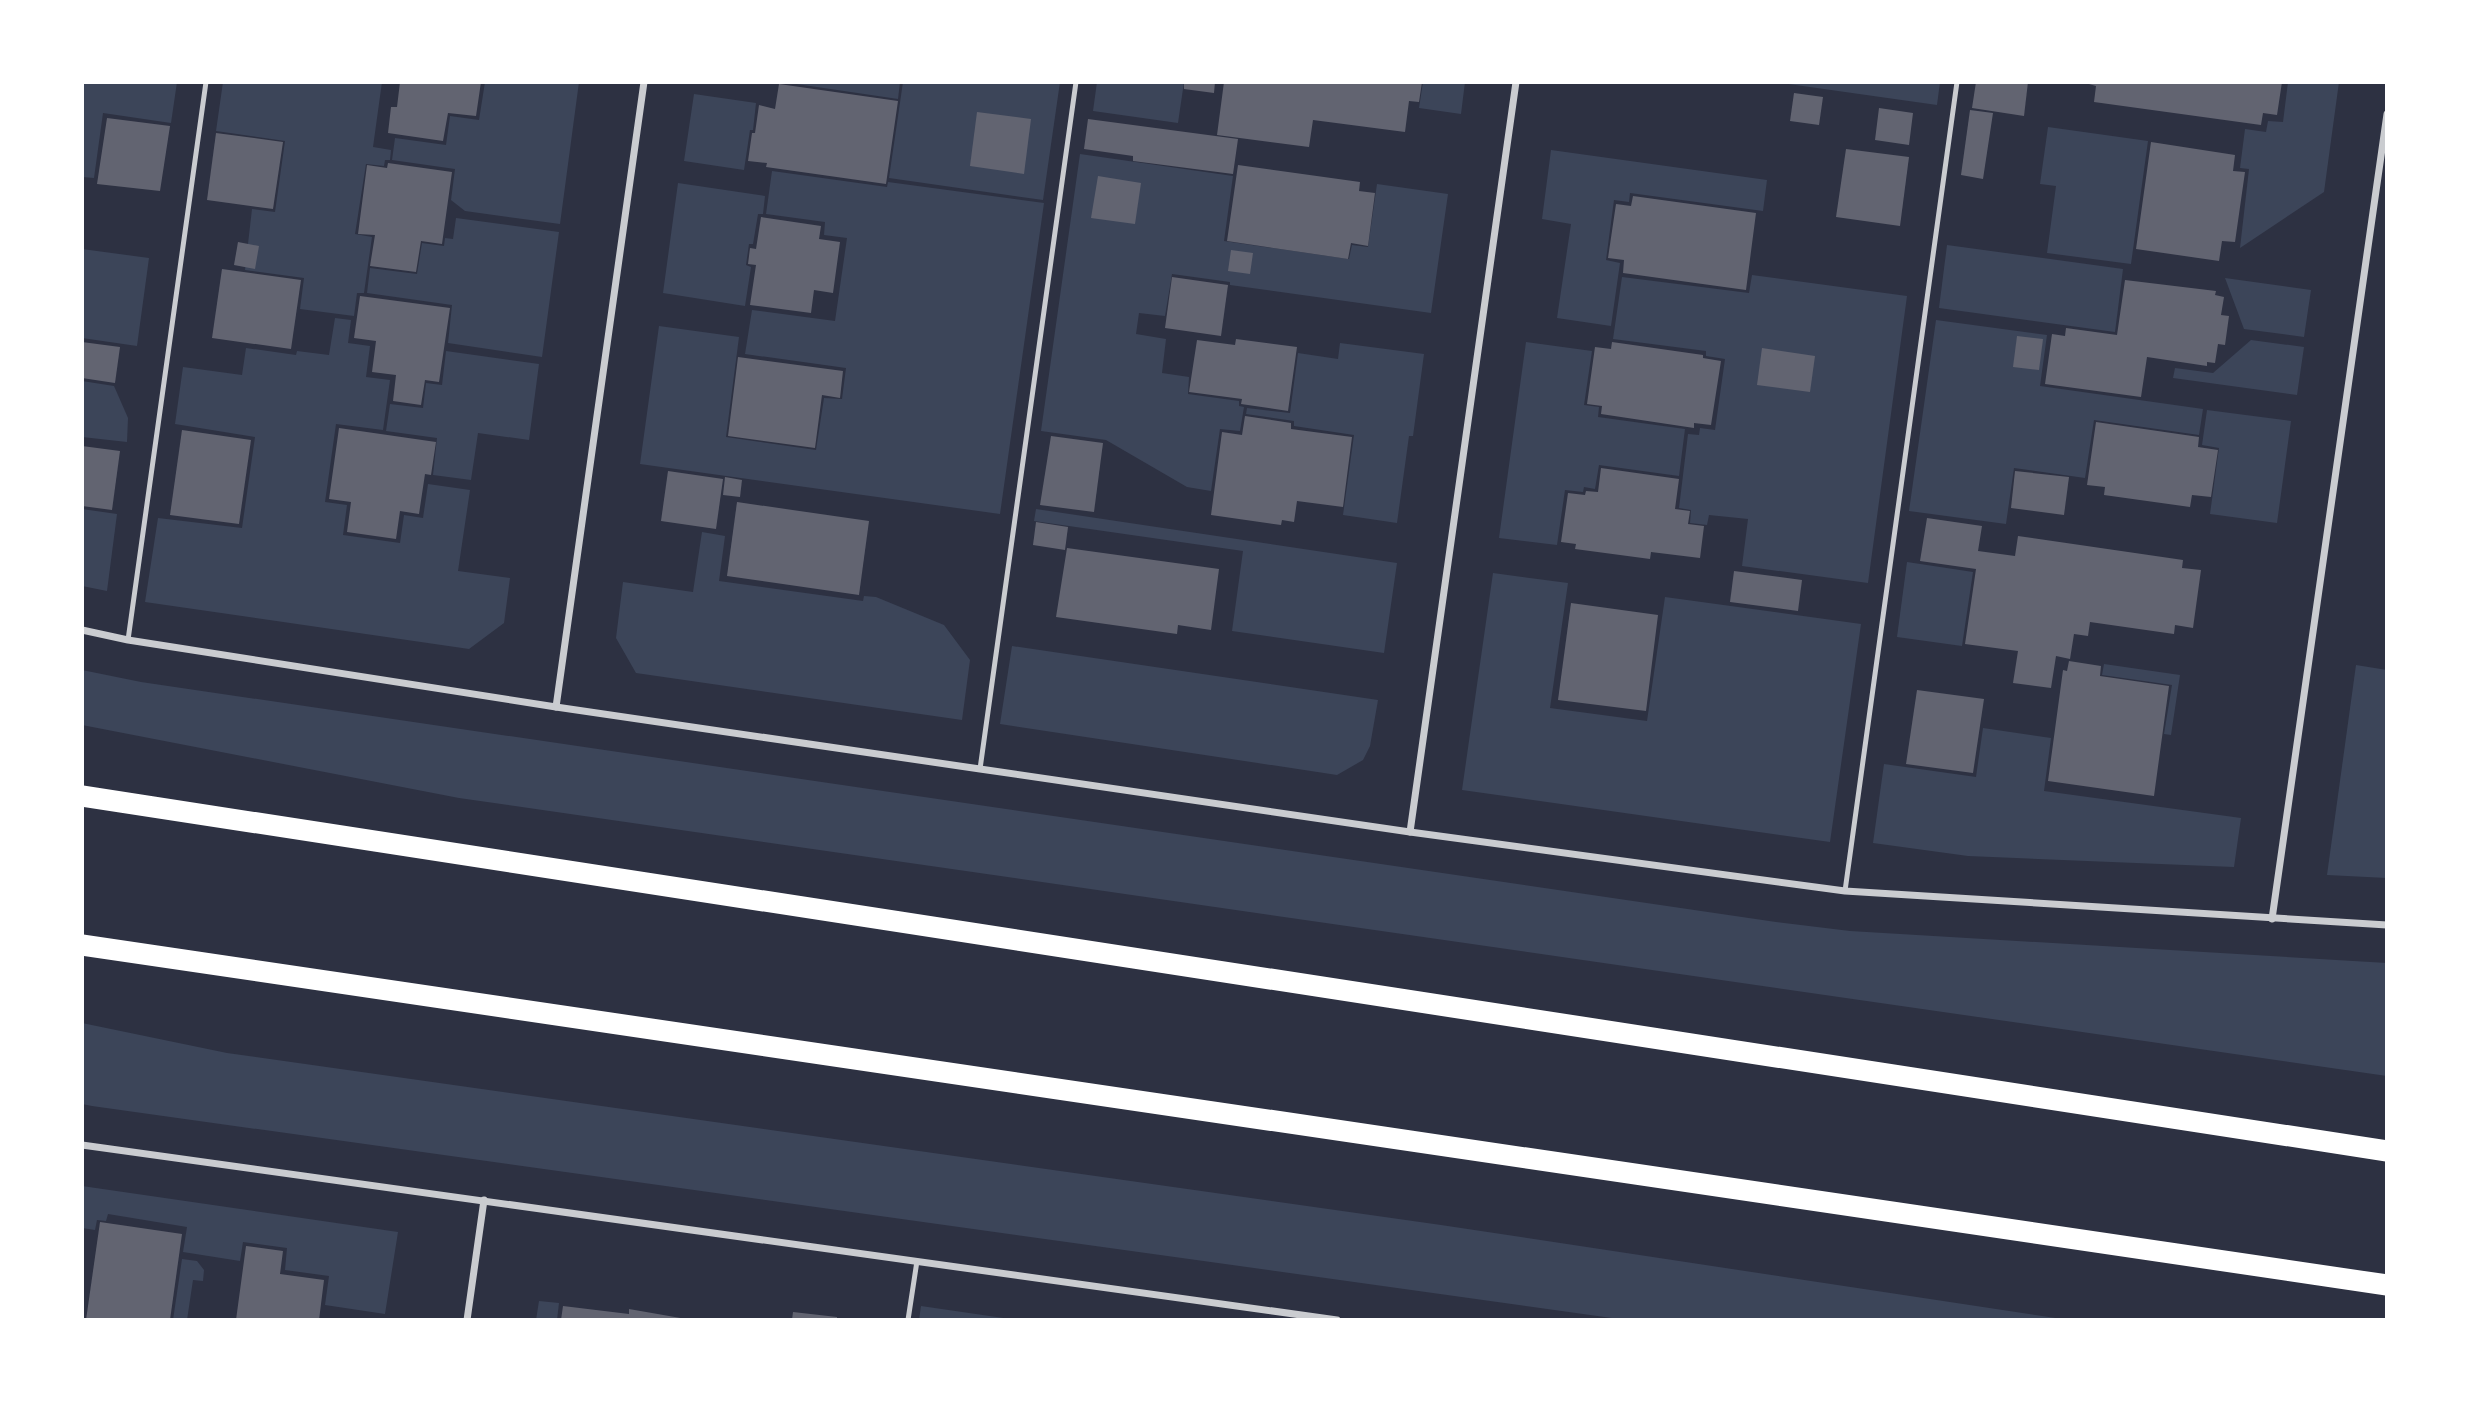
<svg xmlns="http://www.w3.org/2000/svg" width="2469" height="1402" viewBox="0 0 2469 1402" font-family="Cabin,sans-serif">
<rect width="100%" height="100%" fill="#2d3142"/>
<g fill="#3c4559">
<path d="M82,82H177L171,123L103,113L94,178L82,177Z"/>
<path d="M223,82H382L373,147L391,150L390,160H385L384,166L366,164L355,234L372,237L364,293H357L354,316L300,309L304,278L245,270L252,209L275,212L285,141L216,131Z"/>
<path d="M485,82H579L560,224L465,211L451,200L455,169L392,160L395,138L446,145L450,116L479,120Z"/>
<path d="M783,82H900L898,99Z"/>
<path d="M903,82H1060L1043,200L889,178Z"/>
<path d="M1097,82H1184L1178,123L1093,111Z"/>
<path d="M1423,82H1465L1461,114L1419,108Z"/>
<path d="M1775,82H1940L1937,105Z"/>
<path d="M2288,82H2339L2324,192L2240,248L2249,169L2240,168L2245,129L2266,132L2268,121L2283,122Z"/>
<path d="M694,94L756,103L753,130H750L744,170L684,161Z"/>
<path d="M2048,127L2148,141L2131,264L2047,253L2056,186L2040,184Z"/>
<path d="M1551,150L1767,180L1763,211L1630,193L1629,202L1614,200L1606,260L1620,263L1611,326L1557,318L1571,224L1542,219Z"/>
<path d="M1080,154L1233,176L1224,241L1349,259L1352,245L1368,247L1377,184L1448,194L1431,313L1230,285V282L1172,274L1165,316L1139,313L1136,334L1166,339L1162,373L1189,377L1188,394L1239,401V406L1244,407L1240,431L1220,429L1211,491L1187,487L1106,440L1041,431Z"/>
<path d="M772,171L887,187L888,182L1044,203L1000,514L640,464L659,326L739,337L726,437L816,450L824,398L842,399L846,368L745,354L752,310L835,321L847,238L824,235L825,222L766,214Z"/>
<path d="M678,183L765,196L763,214H758L753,244H749L746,265L751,267L745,306L663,293Z"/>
<path d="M456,218L559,232L542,357L448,343L452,305L367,293L370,268L417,274L422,243L444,246L445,238L453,239Z"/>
<path d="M1947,245L2123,269L2115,332L1939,308Z"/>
<path d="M82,249L149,258L137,346L82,338Z"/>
<path d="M1752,275L1907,296L1868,583L1742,566L1748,519L1709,515L1707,525L1690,523L1691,510L1679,508L1688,434L1699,435L1700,428L1715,430L1725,359L1706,356V351L1613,339L1622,277L1749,293Z"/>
<path d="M2225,278L2311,290L2304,337L2244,329Z"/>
<path d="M335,318L351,320L348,343L370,346L366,377L390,380L383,430L336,424L325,502L347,505L343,535L400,543L404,515L423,518L428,484L470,490L458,571L510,578L504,623L469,649L145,602L158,518L242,528L255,437L175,424L183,367L242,375L246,348L296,355L297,351L329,355Z"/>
<path d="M1936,320L2047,335L2040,386L2203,409L2199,435L2094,420L2085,478L2014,468L2006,524L1909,511Z"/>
<path d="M2251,340L2304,347L2297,395L2173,378L2175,368L2213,373Z"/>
<path d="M1526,342L1592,351L1584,405L1599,407L1598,417L1685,429L1679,476L1599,465L1595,489L1584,487L1583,492L1565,490L1557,545L1499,538Z"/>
<path d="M1340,343L1424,354L1413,436H1409L1397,523L1343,515L1354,435L1294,426V421L1246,414L1247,408L1290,413L1298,353L1338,359Z"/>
<path d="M446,351L539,364L529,440L478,433L471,480L433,475L437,438L386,431L390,404L423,408L426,383L442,385Z"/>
<path d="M82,381L114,386L128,418L127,442L82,437Z"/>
<path d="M2207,410L2291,421L2277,523L2210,514L2219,448L2202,445Z"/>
<path d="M82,509L117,514L107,591L82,586Z"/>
<path d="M1036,509L1397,563L1384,653L1232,631L1243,551L1034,521Z"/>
<path d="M702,532L725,536L719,581L863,601L864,596L876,597L944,625L970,660L962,720L636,673L616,638L623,582L693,592Z"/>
<path d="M1907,562L1973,572L1962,646L1897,637Z"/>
<path d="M1493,573L1568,583L1550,708L1647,721L1665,597L1861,624L1830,842L1462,790Z"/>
<path d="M1012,646L1378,700L1370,746L1363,760L1337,775L1000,724Z"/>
<path d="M2104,664L2180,675L2171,735L2164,734L2172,685L2102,675Z"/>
<path d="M2356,665L2387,670V878L2327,875Z"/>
<path d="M82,670L141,682L1776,922L1850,931L2387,963V1076L459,798L82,725Z"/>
<path d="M1983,728L2051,738L2044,791L2241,818L2234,867L1968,856L1873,843L1884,764L1976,777Z"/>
<path d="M82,1023L227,1053L1441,1225L2069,1320H1626L92,1106L82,1104Z"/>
<path d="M82,1186L398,1232L385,1314L325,1305L329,1276L285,1270L287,1248L243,1242L240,1261L183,1252L187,1227L108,1214L106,1221L97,1220L95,1230L82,1228Z"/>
<path d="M182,1259L197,1261L204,1270L203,1281L193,1280L187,1320H173Z"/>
<path d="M539,1301L559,1303L557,1320H536Z"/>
<path d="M921,1306L1017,1320H919Z"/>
</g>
<g fill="#626471">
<path d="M400,82H481L476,116L448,113L443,141L388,133L391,107H397Z"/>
<path d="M1184,82H1215L1214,93L1184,89Z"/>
<path d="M1224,82L1257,83L1422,82L1419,102L1409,101L1405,132L1313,120L1309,147L1217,135Z"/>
<path d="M1976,82H2028L2024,116L1972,108Z"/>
<path d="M2082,82H2282L2277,115L2263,113L2261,125L2094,102L2096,86Z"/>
<path d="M779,84L898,101L886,184L766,167L767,163L748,161L752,133H755L759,105L775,109Z"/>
<path d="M1794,93L1823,97L1819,125L1790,121Z"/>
<path d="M1879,108L1913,113L1909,145L1875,140Z"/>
<path d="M1970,110L1993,113L1983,179L1961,175Z"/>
<path d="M977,112L1031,119L1024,174L970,166Z"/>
<path d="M107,118L170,126L160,191L97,184Z"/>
<path d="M1088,119L1238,139L1233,174L1133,161V156L1084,149Z"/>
<path d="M216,133L283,142L273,209L207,200Z"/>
<path d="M2151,142L2235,155L2233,171L2245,172L2235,242L2222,241L2219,261L2136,249Z"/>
<path d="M1846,149L1909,157L1900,226L1836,217Z"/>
<path d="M388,163L452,172L442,244L421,241L416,272L370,266L375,235L358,234L367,165L387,168Z"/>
<path d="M1238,165L1360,182L1359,191L1375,193L1368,246L1351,243L1348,259L1227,241Z"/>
<path d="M1098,176L1141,183L1135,224L1091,218Z"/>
<path d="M1633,196L1756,213L1746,290L1623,273L1624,260L1608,258L1616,204L1631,206Z"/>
<path d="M761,217L821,226L819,239L840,242L833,293L814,290L811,313L750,305L756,265L748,264L750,248L756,249Z"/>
<path d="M238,242L259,246L255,269L234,265Z"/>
<path d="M1231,250L1253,253L1250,274L1228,271Z"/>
<path d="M222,269L301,280L291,349L212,338Z"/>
<path d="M1172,277L1228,285L1221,336L1165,328Z"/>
<path d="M2125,280L2216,291L2215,295L2224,297L2221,315L2229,316L2225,345L2218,344L2215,363L2207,362V366L2147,357L2141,397L2045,384L2052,334L2065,336L2066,328L2117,335Z"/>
<path d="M360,296L450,308L439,382L425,380L421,405L393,401L396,375L372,372L376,341L354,338Z"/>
<path d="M2017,336L2043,339L2039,370L2013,367Z"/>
<path d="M1236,339L1297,347L1288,411L1241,404L1242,399L1189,392L1197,340L1235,345Z"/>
<path d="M82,342L120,347L115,383L82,378Z"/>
<path d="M1612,342L1703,355V358L1721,361L1711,425L1694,423V428L1601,414L1602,406L1587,404L1595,347L1611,349Z"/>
<path d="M1762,348L1815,356L1810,392L1757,385Z"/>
<path d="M738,357L843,371L840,398L822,395L815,448L728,436Z"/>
<path d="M1245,416L1291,423V429L1352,437L1343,507L1297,501L1294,522L1282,520L1281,525L1211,515L1222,432L1242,435Z"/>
<path d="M2096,422L2199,437L2198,447L2218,450L2211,497L2192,495L2190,507L2104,495L2105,487L2087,485Z"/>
<path d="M339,428L436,442L431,475L425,474L419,514L400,511L396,539L347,532L351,502L329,499Z"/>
<path d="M182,430L251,440L239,524L170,515Z"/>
<path d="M1051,436L1103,443L1094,512L1040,505Z"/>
<path d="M82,446L120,451L112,510L82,506Z"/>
<path d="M1601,468L1679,479L1675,509L1690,511L1688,524L1704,526L1700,558L1651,552L1650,559L1575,549L1576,544L1561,542L1568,493L1585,495L1586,491L1598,492Z"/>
<path d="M668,471L723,479L716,529L661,521Z"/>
<path d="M2015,471L2069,477L2064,515L2011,508Z"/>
<path d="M725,477L742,480L740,497L723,495Z"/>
<path d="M737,502L869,521L859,595L727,576Z"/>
<path d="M1927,518L1982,526L1978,551L2015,556L2018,536L2183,560L2182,568L2201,570L2193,628L2175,625L2174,634L2090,622L2088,636L2074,634L2070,659L2056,656L2051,688L2013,683L2018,651L1965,644L1976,569L1920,561Z"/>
<path d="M1036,522L1068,527L1065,550L1033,545Z"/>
<path d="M1067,548L1219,569L1211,630L1178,625L1177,634L1056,617Z"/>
<path d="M1734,571L1802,580L1798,611L1730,602Z"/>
<path d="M1571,603L1658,615L1646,711L1558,700Z"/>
<path d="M2069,661L2101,666L2100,676L2169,686L2154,796L2048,781L2063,670L2067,671Z"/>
<path d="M1917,690L1984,699L1973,773L1906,764Z"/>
<path d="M100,1222L182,1234L170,1320H86Z"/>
<path d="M246,1246L283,1251L280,1274L324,1280L319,1320H236Z"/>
<path d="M563,1306L629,1314V1309L692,1320H561Z"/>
<path d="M793,1312L837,1317V1320H792Z"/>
</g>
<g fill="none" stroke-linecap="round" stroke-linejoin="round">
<g stroke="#caccd0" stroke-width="5">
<path d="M128,640L206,82"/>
<path d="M980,769L1076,82"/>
<path d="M1845,891L1957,82"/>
<path d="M908,1320L917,1261"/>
</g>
<g stroke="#caccd0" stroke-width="7">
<path d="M82,630L128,640L556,707L980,769L1410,832L1845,891L2387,925"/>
<path d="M556,707L644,82"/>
<path d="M1410,832L1516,82"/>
<path d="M2272,919L2387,114"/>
<path d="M82,1145L1337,1320"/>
<path d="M467,1320L484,1200"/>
</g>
<g stroke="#fff" stroke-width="21">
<path d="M82,796L2387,1151"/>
<path d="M82,945L2387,1285"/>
</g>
</g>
<rect width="2469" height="1402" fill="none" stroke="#ffffff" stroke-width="168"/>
</svg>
